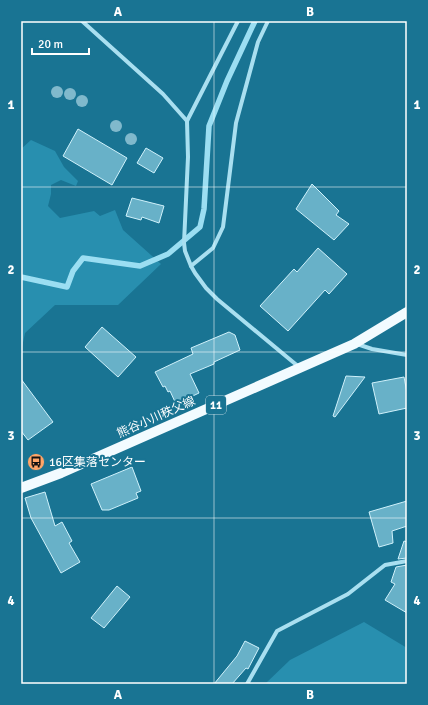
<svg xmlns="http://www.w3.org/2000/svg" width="428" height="705" viewBox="0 0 428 705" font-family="Signika,'Noto Sans JP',sans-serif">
<rect width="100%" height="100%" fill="#197493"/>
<g fill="#288faf">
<path d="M31,140L55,151L64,167L78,181L76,186L61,180L51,185V194L48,206L60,218L94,211L100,216L115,210L123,230L161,264L118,305H55L25,333L21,352V149Z"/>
<path d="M364,622L407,648V684H265L290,660Z"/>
</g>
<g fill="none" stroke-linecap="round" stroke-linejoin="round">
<path stroke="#9bdef2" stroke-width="5.5" d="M21,277L67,287L73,271L83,258L140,266L168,254L200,227L204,209L209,126L227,81L255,21"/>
</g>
<g fill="#68b1c8" stroke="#cff1fb">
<path d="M78,129L127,158L112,185L63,156Z"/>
<path d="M146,148L163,158L154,173L137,163Z"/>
<path d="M312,184L339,211L336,215L349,224L334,240L296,209Z"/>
<path d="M132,198L164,206L159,223L142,217L141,220L126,216Z"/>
<path d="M318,248L347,274L329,294L325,290L288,331L260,306L294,269L297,272Z"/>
<path d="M102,327L136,357L118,377L85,347Z"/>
<path d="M229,332L235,335L240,350L214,362V364L190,374L199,393L176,404L170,391L168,392L165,386L163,387L155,372L193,354L191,348Z"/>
<path d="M346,376L365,377L335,417L333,416Z"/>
<path d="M404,377L407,393V408L379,414L372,383Z"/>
<path d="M21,379L53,422L28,440L21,431Z"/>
<path d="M132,467L141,491L136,493L138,498L109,510H102L91,484Z"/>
<path d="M45,492L55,526L62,522L72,541L69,543L80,562L61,573L31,518L25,498Z"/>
<path d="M407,501V526L392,531L393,543L379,547L369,512Z"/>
<path d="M404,541L407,542V558L398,559Z"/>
<path d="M407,565V613L385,600L395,584L391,582L396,567Z"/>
<path d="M117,586L130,597L104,628L91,618Z"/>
<path d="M245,641L259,648L248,669L246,668L232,684H214L237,656Z"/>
</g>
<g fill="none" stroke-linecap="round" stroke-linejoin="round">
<g stroke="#a9dff0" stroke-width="4">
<path d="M82,21L163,94L187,121"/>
<path d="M238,21L187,121L188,157L184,243L185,251L191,266L195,273L206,288L217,299L299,367"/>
<path d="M191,266L213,248L223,227L236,123L258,42L268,21"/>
<path d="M357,344L372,349L407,355"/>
<path d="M247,684L277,631L348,594L385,565L407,561"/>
</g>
<path stroke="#f2fbff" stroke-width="10" d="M21,488L61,473L354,344L407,312"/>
</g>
<g fill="#80b9cc">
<circle cx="57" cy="92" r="6"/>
<circle cx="70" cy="94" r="6"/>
<circle cx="82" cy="101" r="6"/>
<circle cx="116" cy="126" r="6"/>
<circle cx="131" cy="139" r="6"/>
</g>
<path fill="none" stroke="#fff" stroke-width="1" stroke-opacity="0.55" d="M214,21V684M21,187H407M21,352H407M21,518H407"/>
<defs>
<g id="bus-disc" transform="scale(0.9)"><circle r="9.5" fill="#ffa568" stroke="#197493"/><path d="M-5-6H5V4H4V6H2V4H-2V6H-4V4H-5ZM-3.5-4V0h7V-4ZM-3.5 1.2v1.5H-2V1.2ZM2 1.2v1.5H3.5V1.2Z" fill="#111"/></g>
</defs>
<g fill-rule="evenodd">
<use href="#bus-disc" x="36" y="462"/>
</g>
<g text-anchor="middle" stroke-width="4" stroke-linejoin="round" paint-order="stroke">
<rect fill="#197493" stroke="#bad5df" stroke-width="1" x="206" y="396" width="20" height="18" rx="3"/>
<g font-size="11" font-weight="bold" fill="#fff">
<text x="216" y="409">11</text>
</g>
<g font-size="12" fill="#fff" stroke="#197493">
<text transform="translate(156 417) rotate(-24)" y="4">熊谷小川秩父線</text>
</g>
<g font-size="12" fill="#fff" stroke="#197493" text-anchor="start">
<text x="49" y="466">16区集落センター</text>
</g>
</g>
<rect width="428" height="705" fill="none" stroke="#197493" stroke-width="44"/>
<path d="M32 48v6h57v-6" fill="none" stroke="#ffffff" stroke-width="2"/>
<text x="38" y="48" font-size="12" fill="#ffffff" stroke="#197493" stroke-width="3" paint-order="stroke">20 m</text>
<rect x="22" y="22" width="384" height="661" fill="none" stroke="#fff" stroke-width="1.5"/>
<g font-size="13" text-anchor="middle" font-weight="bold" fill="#fff">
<text x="118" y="16">A</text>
<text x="310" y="16">B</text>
<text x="11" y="109">1</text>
<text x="417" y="109">1</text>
<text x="11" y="274">2</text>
<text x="417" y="274">2</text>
<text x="11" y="440">3</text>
<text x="417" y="440">3</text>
<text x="11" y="605">4</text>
<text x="417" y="605">4</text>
<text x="118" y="699">A</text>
<text x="310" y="699">B</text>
</g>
</svg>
